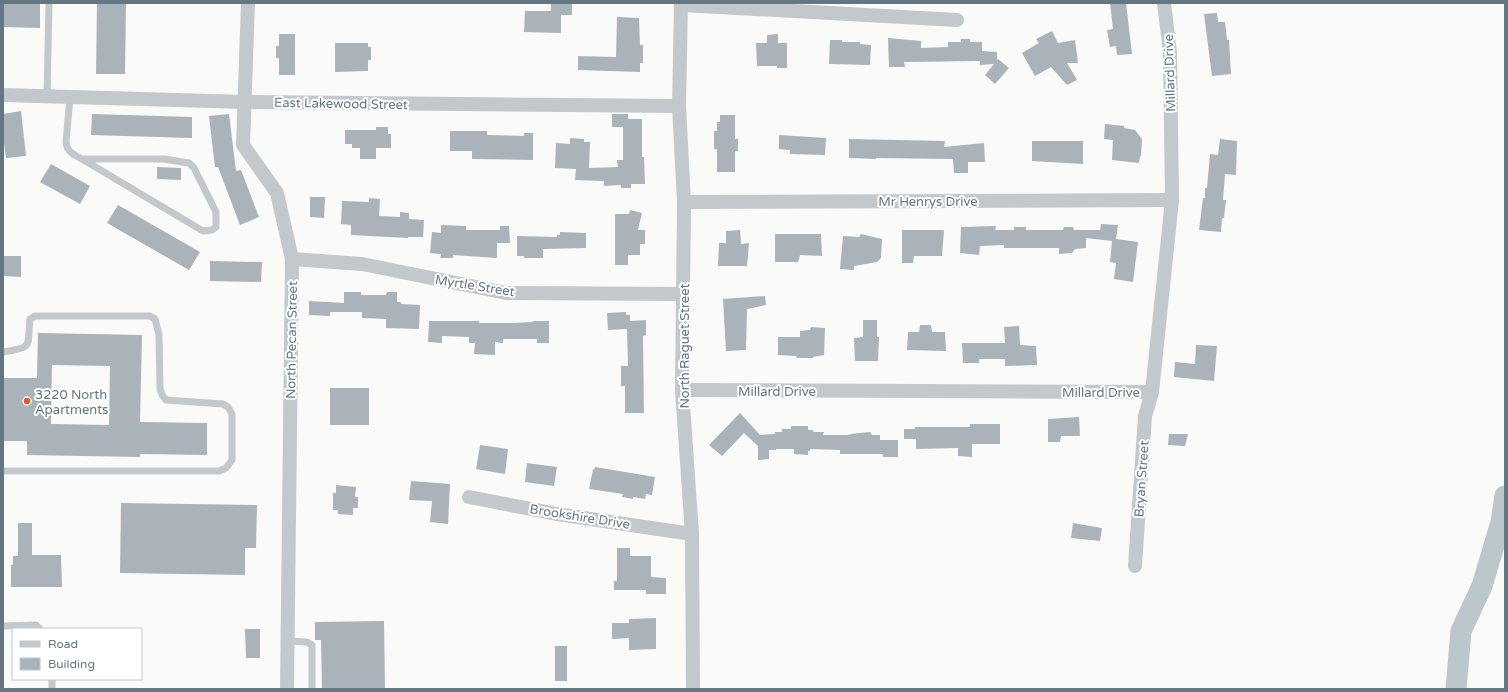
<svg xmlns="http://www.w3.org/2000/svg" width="1508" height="692" viewBox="0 0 1508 692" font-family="'Varela Round',sans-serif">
<rect width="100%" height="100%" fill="#fafaf8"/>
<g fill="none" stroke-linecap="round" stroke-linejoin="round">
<path stroke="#bbc7cb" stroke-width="21" d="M1456,689L1461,631L1482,586L1501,522L1505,496"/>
</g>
<g fill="#aab3b9" fill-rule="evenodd">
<path d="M3,3H40V28L3,27Z"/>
<path d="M97,3H126L125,74H96Z"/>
<path d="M551,3H572V15H561V33L524,32L525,11H551Z"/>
<path d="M1110,3H1126L1132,54L1117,55L1116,46L1110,47L1107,30L1113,29Z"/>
<path d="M1217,13L1218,22H1225L1227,40H1229L1231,74L1212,76L1204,14Z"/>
<path d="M617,17L639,18L640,45H643V63H640V72L578,70V56L616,57Z"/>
<path d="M1052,31L1058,43L1075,40L1078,63H1067L1077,80L1067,85L1051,67L1035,76L1022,53L1039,43L1036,39Z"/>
<path d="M279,34H295V75H279V58H276V46H279Z"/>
<path d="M778,34V43H787V68H777V66H757L756,43H767V35Z"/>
<path d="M888,38L921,41V48L948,47V42H961V39H970V42H982V51L997,52V60L998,59L1009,68L995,84L985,75L994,64L980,65V61L904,62L905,67H889Z"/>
<path d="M830,40H842V42H860V44L871,45L870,65L829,64Z"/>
<path d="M335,43H368V47H371V60H368V71L335,72Z"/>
<path d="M21,111L26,156L6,158L3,136V114Z"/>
<path d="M92,114L192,117V138L91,135Z"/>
<path d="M229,114L236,171L241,170L259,217L240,225L218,167H215L209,116Z"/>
<path d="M612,114H628V119H642V157H644L645,184H631V188H621V185L604,186V181L575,180L576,169L555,168L556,143L570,144V138L584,139V142H590L589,168L618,167L617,160H623V127H612Z"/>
<path d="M720,115H735V139H738V151H735V172H717V149H714V131H717V122H720Z"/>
<path d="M1105,124L1124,126V128L1135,130L1142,139L1141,156H1140L1139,163L1112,160L1113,140L1104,139Z"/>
<path d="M376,127H388V134H391V148H376V159H360V148H352V144H345V130H376Z"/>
<path d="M450,131H487V135L524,136V133H533V160L472,159V151H450Z"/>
<path d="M779,135L826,138L825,155L790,154V150L779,149Z"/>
<path d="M849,139L945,141L944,147L984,143L985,162H968V173H954L953,159L876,158V159L849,158Z"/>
<path d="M1220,139L1237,141L1236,175L1225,174L1223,200H1226L1224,218H1222L1221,232L1199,230L1203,198H1205V188H1207L1210,154L1218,155Z"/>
<path d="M1032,141H1083V164L1032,161Z"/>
<path d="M51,164L90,186L80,204L40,182Z"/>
<path d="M157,167L181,168V180L157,179Z"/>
<path d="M310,197H325L324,218L310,217Z"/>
<path d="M369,198L380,199L379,216L400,217V212L409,213V219L424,220L423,237H408V238L351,235V225L341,224L342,201L369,202Z"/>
<path d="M118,205L200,252L189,270L107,223Z"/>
<path d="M630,210L642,213L638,230H645V244H640V255H628V265H615V214H629Z"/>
<path d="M1101,224L1118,225L1116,239L1138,242L1133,282L1114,279L1116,263L1110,262L1112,241L1086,238V248L1075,249L1072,253L1059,254V248H1004V245L980,246L979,255L960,253L961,227L996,226L995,230H1014V227H1026V230H1063L1064,227H1073L1074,230H1100Z"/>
<path d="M441,225L466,226V230H500V226H509L510,243H497V258L453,255V258H440L441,254L430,253L432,232L441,233Z"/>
<path d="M740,230L741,244L749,243L747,266H718L719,243H726V231Z"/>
<path d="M902,230H944L942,256H914L913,263H902Z"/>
<path d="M560,232L586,233V248L543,249V258H524V256H517V236L557,237V235H560Z"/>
<path d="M775,234H821L822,256L800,255L798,262H775Z"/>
<path d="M861,234L882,239L881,258L877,262L854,266V270L840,269L843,236L859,237Z"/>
<path d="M3,256H21V277L3,276Z"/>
<path d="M210,261L262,262L261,282L210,281Z"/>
<path d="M344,292H361V295H386L387,292H397V302H401V304L420,305L419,329L386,328V319L362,318V312H330V316L309,315V301L344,303Z"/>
<path d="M765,296L766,305L747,309L746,350L726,351L723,299Z"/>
<path d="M626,312V315H630V321L646,320V335L643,336L644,413H625V386H621V366H628L627,329L608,330L607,313Z"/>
<path d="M863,320H877V337H879L878,361H855L854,338L863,337Z"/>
<path d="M429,321H479V323H513L533,322V321H549V343H537V339H503V343L495,342V355L474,354L475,343H469V337L442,336V343L428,342Z"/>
<path d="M920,325H931L932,332H945L946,351L907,350L908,332H919Z"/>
<path d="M1019,326L1020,345L1036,346L1037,365L1005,366V359H979V363H963L962,343H1005L1004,327Z"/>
<path d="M811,327L825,328L824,355L813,357V358H797L796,356L778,355V337H800V331L810,330Z"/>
<path d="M38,333L142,335L140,422L207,423V455L140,454V457L27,455V441H3V378H37ZM52,365L110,366L109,425L51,424Z"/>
<path d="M1196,345L1217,346L1214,381L1174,377L1175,362L1195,364Z"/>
<rect x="330" y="388" width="39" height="37"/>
<path d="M740,413L760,435L775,434V432H782V429H791V426H808V430H813V432H824L823,435H850V434L870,432L872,435H880V440H898V457H883V454H840V450L810,449V451H808V455L794,454V449H776V450H769V459L758,460V446L744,433L722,456L709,445Z"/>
<path d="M1079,417L1080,436H1061L1060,442H1048V419Z"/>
<path d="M970,424H1000V444H972V457L958,456V448L916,449V439H904V429H915V427H970Z"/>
<path d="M1169,434H1188L1185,446L1168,445Z"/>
<path d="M480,445L508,449L505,474L476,469Z"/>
<path d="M527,463L557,467L554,486L525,482Z"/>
<path d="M595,467L655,477L652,495L646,494L645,499L633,497V499L622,497L623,494L589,489L593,469L594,470Z"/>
<path d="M411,481L450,484L448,524L430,522L432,501L409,500Z"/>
<path d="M336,485L356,487L355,497H358V508H353V515L338,514V510H333V493H336Z"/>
<path d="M121,503L257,505L256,548H245V575L120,573Z"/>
<path d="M18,523H32V555H61L62,587H11V565H13V556H18Z"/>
<path d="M1073,523L1102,528L1100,541L1071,538Z"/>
<path d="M617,548H630V556H651V577L666,578V594H646V590H614V581H617Z"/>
<path d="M656,618V649L629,650V638L612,639V623H629V619Z"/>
<path d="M384,621L385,689H322L321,640H315V622Z"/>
<path d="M245,629H260V658H246Z"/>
<rect x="555" y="646" width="12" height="35"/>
</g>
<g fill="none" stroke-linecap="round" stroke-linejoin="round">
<g stroke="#c3c8cc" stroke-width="7">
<path d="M47,97L49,3"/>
<path d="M70,97L66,142C67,152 73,154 82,159L203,231L212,230L216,227V212L194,168L189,163L164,159H82"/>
<path d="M3,352C34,347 27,347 30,319L35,316H150L155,319L159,335L160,388L162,395L166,400L223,404L228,407L232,414V460L226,468L219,471H3"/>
<path d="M3,626L36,625L40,629"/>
<path d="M288,641L307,642L312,645V689"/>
<path d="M52,689V679"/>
</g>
<g stroke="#c3c8cc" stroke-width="14">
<path d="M248,3L243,145L277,193L292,259L287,689"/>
<path d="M681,3L679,106L684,202L682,390L692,534L693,689"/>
<path d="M682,5L957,20"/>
<path d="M3,95L245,102L679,106"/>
<path d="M684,202L1172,200"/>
<path d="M292,259L362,264L506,293L683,294"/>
<path d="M682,390L1152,392"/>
<path d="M469,497L557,514L692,534"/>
<path d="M1135,566L1145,416L1152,392L1172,200L1170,53L1164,3"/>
</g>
</g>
<circle fill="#e4572e" stroke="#fff" stroke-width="1.5" cx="27" cy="401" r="4"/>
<g text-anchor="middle" stroke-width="4" stroke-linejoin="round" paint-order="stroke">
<g font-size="13" fill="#657683" stroke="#fff">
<text transform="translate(1169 73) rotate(-92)" y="5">Millard Drive</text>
<text transform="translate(341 103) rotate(1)" y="5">East Lakewood Street</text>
<text x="928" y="206">Mr Henrys Drive</text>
<text transform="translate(475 285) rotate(9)" y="5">Myrtle Street</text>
<text transform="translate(291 340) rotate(-89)" y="5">North Pecan Street</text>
<text transform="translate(684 346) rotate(-90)" y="5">North Raguet Street</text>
<text x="777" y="396">Millard Drive</text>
<text x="1101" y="397">Millard Drive</text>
<text transform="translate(1141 479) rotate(-86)" y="5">Bryan Street</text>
<text transform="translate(580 516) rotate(9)" y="5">Brookshire Drive</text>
</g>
<g font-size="13" fill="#657683" stroke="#fff" text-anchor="start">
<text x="35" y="399">3220 North<tspan x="35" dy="15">Apartments</tspan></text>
</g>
</g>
<rect width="1508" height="692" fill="none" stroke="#657683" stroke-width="8"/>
<rect x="12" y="628" width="130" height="52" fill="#ffffff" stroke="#c1c8cd"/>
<rect x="20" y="641" width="20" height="6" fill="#c3c8cc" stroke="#c1c8cd"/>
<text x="48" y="648" font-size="12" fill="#657683">Road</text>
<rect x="20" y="658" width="20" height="12" fill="#aab3b9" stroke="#c1c8cd"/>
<text x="48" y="668" font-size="12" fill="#657683">Building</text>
</svg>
